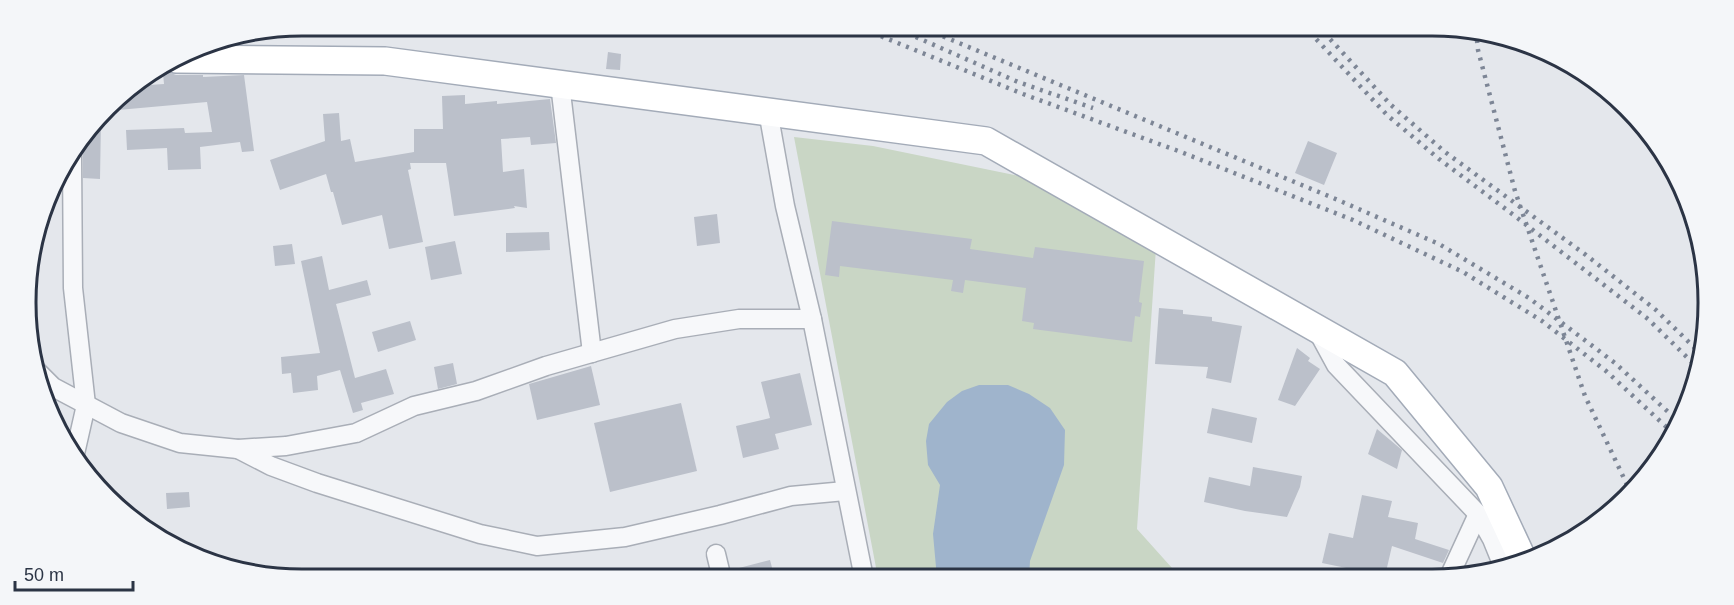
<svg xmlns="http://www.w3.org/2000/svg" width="1734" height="605" viewBox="0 0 1734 605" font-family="Arial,sans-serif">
<rect width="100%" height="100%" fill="#e4e7ec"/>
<path fill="#c9d6c5" d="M794,137L873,146L1068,186L1156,248L1137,529L1181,578H878Z"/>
<path fill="#9fb4cc" d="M979,385H1008L1029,394L1050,408L1065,430L1064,465L1030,561L1029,578H937L933,534L940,485L928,465L926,441L929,424L947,402L962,391Z"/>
<g fill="#bbc0ca">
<path d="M608,52L621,54L620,70L606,69Z"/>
<path d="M168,72L176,75H203V77L244,75L254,151L242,152L240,142L200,147L201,169L168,170L167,148L127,150L126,130L184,128L185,133L212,132L207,102L107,111L120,94L134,86L164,84L163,73Z"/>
<path d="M465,95V104L497,101V104L550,99L556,143L531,145L530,137L501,139L503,172L524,169L527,208L514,206L515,208L454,216L446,163H410L411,169L408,170L423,242L389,249L382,215L342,225L333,192H331L326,174L280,190L270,160L325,141L323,114L339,113L341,141L350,139L355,162L414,152V129H443L442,96Z"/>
<path d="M101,119L100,179L83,178V155L79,147Z"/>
<path d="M1308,141L1337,153L1324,185L1295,173Z"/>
<path d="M717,214L720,243L697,246L694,217Z"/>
<path d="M832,221L972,239L970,249L1033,258L1035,247L1144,261L1139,302L1142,303L1140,317L1135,316L1132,342L1033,329L1034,323L1022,321L1026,288L965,280L963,293L951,291L953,280L840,266L839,277L825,275Z"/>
<path d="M549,232L550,250L506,252V233Z"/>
<path d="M455,241L462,274L431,280L425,247Z"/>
<path d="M292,244L295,264L275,266L273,246Z"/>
<path d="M322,256L329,290L367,280L371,295L336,304L355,378L386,369L394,394L361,403L363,410L353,413L340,370L317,376L318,390L293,393L291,373L282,374L281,357L320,353L301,261Z"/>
<path d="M1159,308L1183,310V314L1212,317V321L1242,326L1231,383L1206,378L1208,367L1155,364Z"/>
<path d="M410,321L416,340L378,352L372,332Z"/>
<path d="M1297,348L1310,358L1308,361L1320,369L1295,406L1278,400Z"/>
<path d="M453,363L457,384L438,389L434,367Z"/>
<path d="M591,366L600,405L537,420L529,384Z"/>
<path d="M800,373L812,425L775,434L779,449L743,458L736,426L770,418L761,382Z"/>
<path d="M681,403L697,471L610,492L594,423Z"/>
<path d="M1212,408L1257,418L1252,443L1207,433Z"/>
<path d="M1377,429L1402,450L1397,469L1368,454Z"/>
<path d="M1253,467L1302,476L1300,487L1287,517L1245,511L1204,502L1209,477L1250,486Z"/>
<path d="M189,492L190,507L167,509L166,493Z"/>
<path d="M1362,495L1392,501L1388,517L1418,523L1415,539L1449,550L1443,563L1392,546L1385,576L1322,563L1329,533L1353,538Z"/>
<path d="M770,560L775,579H742L739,568Z"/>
</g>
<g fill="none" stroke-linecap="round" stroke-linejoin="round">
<g stroke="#a9aeb7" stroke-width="21">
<g id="street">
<path d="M560,84L592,353"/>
<path d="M768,111L785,206L812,319L864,578"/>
<path d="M72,156L73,288L86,405L74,458"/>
<path d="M812,319H739L675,329L546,366L476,391L414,406L356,433L286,446L238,449L271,466L317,483L480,534L537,546L625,537L720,515L791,496L845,491"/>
<path d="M1317,330L1336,365L1478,514L1492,539L1503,566"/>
<path d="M35,369L53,387L121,423L180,443L238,449"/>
<path d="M716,554L722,579"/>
<path d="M1449,577L1478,514"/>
</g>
</g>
<g stroke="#a3abb8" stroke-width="30">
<path id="primary" d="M176,59L385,61L986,141L1395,373L1489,487L1523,560"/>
</g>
<use href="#street" stroke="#f7f8fa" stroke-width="18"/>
<use href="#primary" stroke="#fff" stroke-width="27"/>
<g stroke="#7d8696" stroke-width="4.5" stroke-dasharray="3 6" stroke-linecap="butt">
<path d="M856,26L1023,94L1181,152L1353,220L1463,272L1542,321L1606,371L1674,434"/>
<path d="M891,26L1018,82L1093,108"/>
<path d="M918,26L1338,200L1439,244L1529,298L1615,363L1679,422"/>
<path d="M1304,26L1387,115L1439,159L1507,210L1648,319L1699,369"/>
<path d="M1318,26L1391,105L1445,152L1586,255L1656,310L1700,353"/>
<path d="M1476,31L1478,50L1515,191L1585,396L1630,491"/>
</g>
</g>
<path d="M0 0H1734V605H0ZM302 36H1432A266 266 0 0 1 1698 302V303A266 266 0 0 1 1432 569H302A266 266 0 0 1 36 303V302A266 266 0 0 1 302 36Z" fill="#f4f6f9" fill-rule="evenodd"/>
<path fill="none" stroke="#2b3445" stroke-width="3" d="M302 36H1432A266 266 0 0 1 1698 302V303A266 266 0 0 1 1432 569H302A266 266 0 0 1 36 303V302A266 266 0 0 1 302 36Z"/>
<path d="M15 581v9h118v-9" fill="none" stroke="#2b3445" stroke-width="3"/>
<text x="24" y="581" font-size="18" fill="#2b3445" stroke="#f4f6f9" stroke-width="4.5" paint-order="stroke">50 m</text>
</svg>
